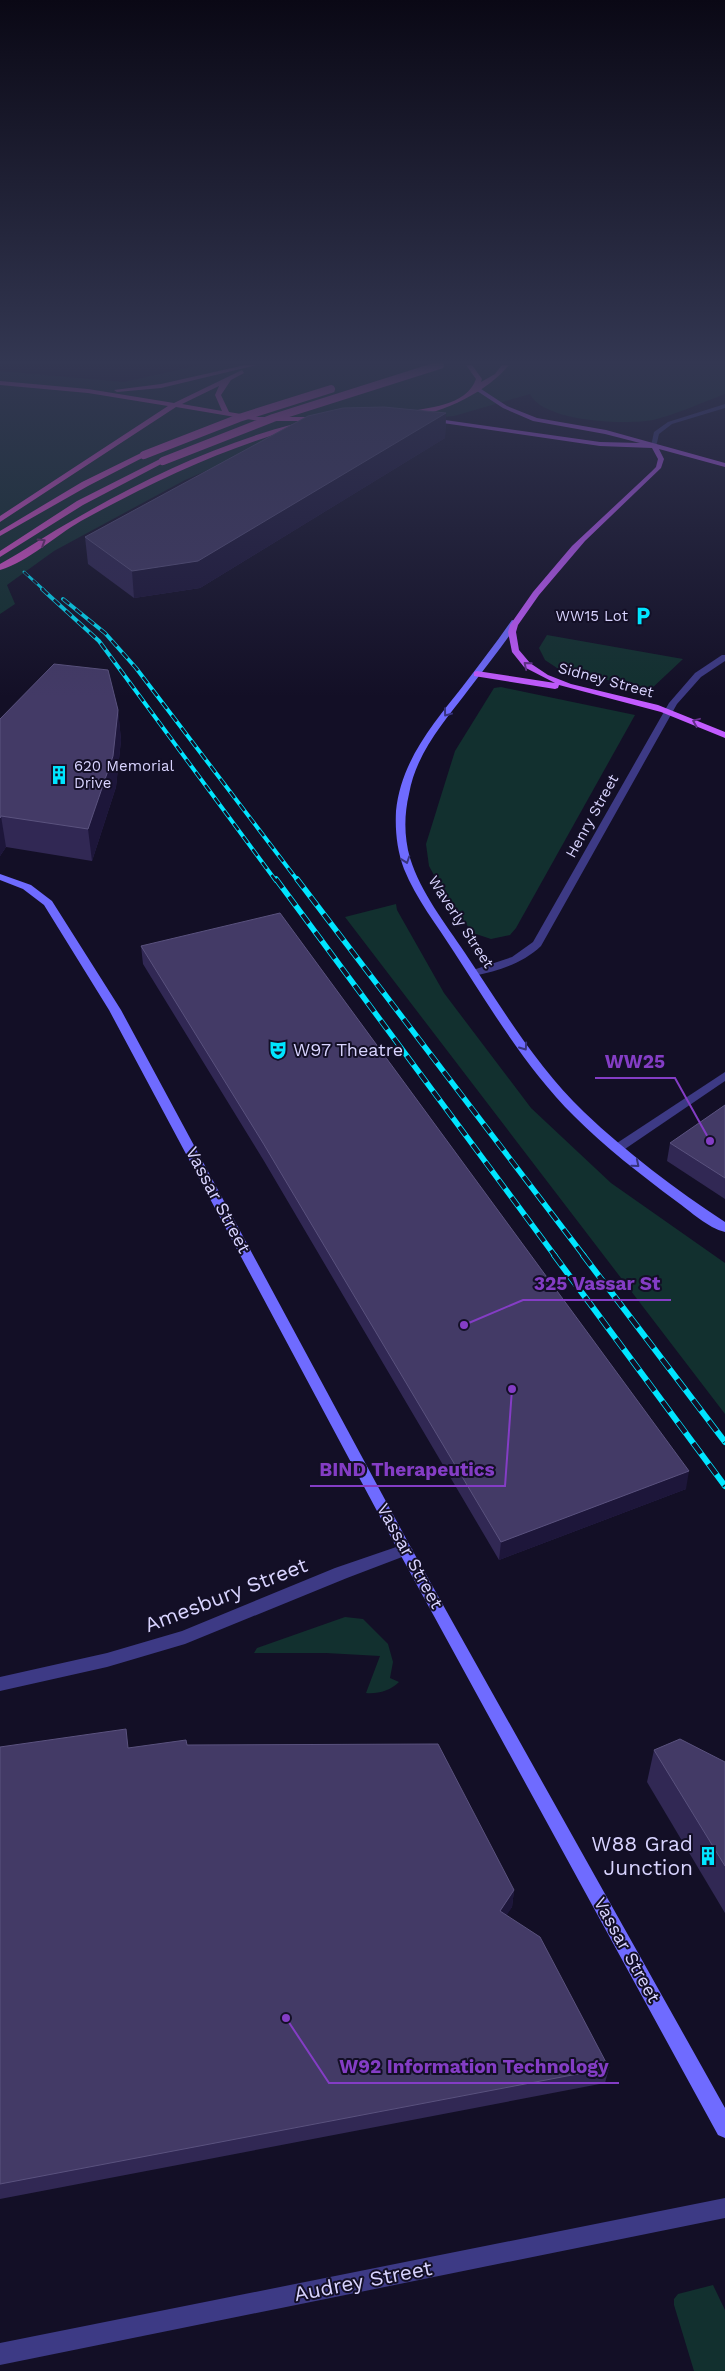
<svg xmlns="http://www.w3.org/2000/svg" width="725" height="2371" viewBox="0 0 725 2371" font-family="'Work Sans',sans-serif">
<rect width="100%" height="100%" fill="#130f26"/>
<g fill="#12302f">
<path d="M200,365H725V394C701,403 677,414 653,420C626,425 543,422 530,394L454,416L345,428L277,440L185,480L54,551L7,585L15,604L0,614V371L124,382Z"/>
<path d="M547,635L683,659L650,690L557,668L545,660L539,648Z"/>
<path d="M501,687L635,715L516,928L510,935L491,939L473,933L446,897L429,866L426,844L455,751L494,688Z"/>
<path d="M396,904L397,910L444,993L531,1108L611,1183L725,1263V1414L345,917Z"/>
<path d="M345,1617L363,1619L388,1644L393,1662L390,1678L399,1682C390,1691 378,1694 366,1693L380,1656L326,1653H254L257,1648Z"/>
<path d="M713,2285L725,2310V2371H694L674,2305V2299L678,2294Z"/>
</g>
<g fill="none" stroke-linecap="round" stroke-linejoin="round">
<g fill="#3d3a85" fill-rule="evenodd">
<path d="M722,655H725V661L701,677L677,704L541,946C522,964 499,970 474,976L470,975L469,973L470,971L512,957L533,942L669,703L695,673Z"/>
<path d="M725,1072V1081L622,1151H614L612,1148L614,1145Z"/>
<path d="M405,1544L410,1546L413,1550L410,1554L347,1578L185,1644L107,1667L0,1691V1677L107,1653L182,1631L335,1568Z"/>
<path d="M725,2198V2218L0,2365V2343Z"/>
</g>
<path fill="#3d3a85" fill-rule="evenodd" d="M725,404V408L672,424L659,434L656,447L651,446L654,432L668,422Z"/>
<g fill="#6f6bff" fill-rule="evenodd">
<path d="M512,620L519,622C503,645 486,667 469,689C444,722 416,753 409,794C404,815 404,837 410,858C421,893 445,923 465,953C502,1008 536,1066 584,1112C627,1153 675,1189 725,1222V1232C708,1228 690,1211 676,1201C641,1175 605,1147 574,1116C526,1068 491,1009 454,952C437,925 416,899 404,869C397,850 395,831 396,811C401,761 433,724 463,686C480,664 496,643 512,620Z"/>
<path d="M0,874L31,885L52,901L121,1010L410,1546L725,2108V2138L718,2135L400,1554L109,1010L44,905L23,889L0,880Z"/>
</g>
<path fill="#c25bff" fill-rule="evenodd" d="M474,387H478L507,406L537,418L606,430L725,463V467L659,449L664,459L661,468L585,541L539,595L518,625L516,632L519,650L530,663L548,675L571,684L658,705L725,732V738L661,712L559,685L558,688L555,689L474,676V672L477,671L555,683L524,667L512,652L508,632L510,625L533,592L572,546L651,472L656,467L658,459L652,448L600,446L429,421L431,418L600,442L640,443L605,434L533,421L503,408L474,389Z"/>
<g fill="#e055d1" fill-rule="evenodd">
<path d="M245,365H257L161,388L117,392L114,390L161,384Z"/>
<path d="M466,365H472L482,379L481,382L495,374L502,365H509C488,391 436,419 403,415V413C427,407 466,407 476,379Z"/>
<path d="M242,370L244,373L231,380L221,395L229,412L259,417H319L323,419L319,421H259L176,407L0,522V516L168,406L88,393L0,385V381L88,389L174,403ZM219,386L215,395L222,411L182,404Z"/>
<path d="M294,424L298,426L297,428C221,449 150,483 81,521C55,536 29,561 0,570V564C26,550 49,533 75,519C144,479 217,444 294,424Z"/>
<path d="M141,453L148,455L88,486L0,536V531L82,482Z"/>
<path d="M160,459L167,461L83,505L0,557V551L77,501Z"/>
</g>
<g stroke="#00e5ff" stroke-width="3">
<path id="rail-far3" d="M24,572L44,590"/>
</g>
<g stroke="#00e5ff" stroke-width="4">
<g id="rail-far2">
<path d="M42,589L99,641L276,881"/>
<path d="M63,599L105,633L136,668L298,881"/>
</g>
</g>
<g stroke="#00e5ff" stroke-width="5.5">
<g id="rail-far1">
<path d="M276,879L555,1256"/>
<path d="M297,879L584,1256"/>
</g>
</g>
<g stroke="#00e5ff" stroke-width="6">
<g id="rail">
<path d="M554,1255L725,1486"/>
<path d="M583,1255L725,1442"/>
</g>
</g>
<use href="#rail-far3" stroke="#130f26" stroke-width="2" stroke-dasharray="6" stroke-linecap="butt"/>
<use href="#rail-far2" stroke="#130f26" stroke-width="2.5" stroke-dasharray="8" stroke-linecap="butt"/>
<use href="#rail-far1" stroke="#130f26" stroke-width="4" stroke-dasharray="11" stroke-linecap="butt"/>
<use href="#rail" stroke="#130f26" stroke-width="4.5" stroke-dasharray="13" stroke-linecap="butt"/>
<g stroke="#e055d1" stroke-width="8">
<path d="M144,455L239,418L331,389"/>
<path d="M163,461L273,418L440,365"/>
</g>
</g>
<g fill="#312854">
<path d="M446,413L445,438L200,588L134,598L88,564L85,537Z"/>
<path d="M118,710L121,740L116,787L92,861L6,847L0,856V719Z"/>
<path d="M141,946L686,1489L499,1560L264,1161L143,964Z"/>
<path d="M725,1105V1199L667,1161L670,1143Z"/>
<path d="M187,1745L514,1890L512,1907L506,1915L609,2068L605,2083L0,2199V1747L129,1748Z"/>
<path d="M654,1750L725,1762V1913L647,1782Z"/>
</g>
<g fill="#1d163a">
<path d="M446,413L445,438L200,588L134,598L132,571Z"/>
<path d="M118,710L121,740L116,787L92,861L88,829Z"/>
<path d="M1,816L6,847L0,856V818Z"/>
<path d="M689,1471L686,1489L499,1560L501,1542Z"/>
<path d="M514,1890L512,1907L498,1928L500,1911Z"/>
</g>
<g fill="#433a66" stroke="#5a527e">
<path d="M384,407L446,413L198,561L132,571L85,537L308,416L343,408Z"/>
<path d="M54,664L108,670L118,710L113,756L88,829L1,816L0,818V719Z"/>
<path d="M280,913L689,1471L501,1542L263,1143L141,946Z"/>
<path d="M725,1105V1178L670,1143Z"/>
<path d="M126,1729L128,1748L186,1740L187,1745L438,1744L514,1890L500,1911L540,1937L609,2068L0,2184V1747Z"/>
<path d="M680,1739L725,1762V1866L654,1750Z"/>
</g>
<defs><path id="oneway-chevron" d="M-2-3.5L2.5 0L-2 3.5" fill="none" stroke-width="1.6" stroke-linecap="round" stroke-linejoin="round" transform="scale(1.25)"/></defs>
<use stroke="#6f2e73" href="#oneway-chevron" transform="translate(42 542) rotate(-32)"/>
<g stroke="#623188">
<use href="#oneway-chevron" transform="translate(527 665) rotate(-141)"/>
<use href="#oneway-chevron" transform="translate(696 722) rotate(-158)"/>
</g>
<g stroke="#38347d">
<use href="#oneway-chevron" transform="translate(447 713) rotate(127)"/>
<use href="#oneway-chevron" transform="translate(406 860) rotate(71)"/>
<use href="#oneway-chevron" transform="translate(524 1047) rotate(55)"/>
<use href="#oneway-chevron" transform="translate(636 1164) rotate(40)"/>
</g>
<linearGradient id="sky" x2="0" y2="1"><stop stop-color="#0a0815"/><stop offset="0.52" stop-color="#333752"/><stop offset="1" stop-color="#333752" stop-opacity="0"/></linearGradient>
<rect width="725" height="697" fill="url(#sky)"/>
<defs>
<g id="parking-bare" transform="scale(1.5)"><path d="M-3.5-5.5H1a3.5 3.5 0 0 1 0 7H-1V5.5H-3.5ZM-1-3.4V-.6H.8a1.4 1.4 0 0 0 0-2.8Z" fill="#00e5ff" stroke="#130f26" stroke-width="2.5" paint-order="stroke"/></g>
<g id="building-bare" transform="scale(1.5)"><path d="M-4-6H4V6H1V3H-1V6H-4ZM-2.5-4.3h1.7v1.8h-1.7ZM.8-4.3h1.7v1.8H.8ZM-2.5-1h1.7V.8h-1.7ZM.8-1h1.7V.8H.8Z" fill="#00e5ff" stroke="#130f26" stroke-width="2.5" paint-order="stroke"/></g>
<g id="theatre-bare" transform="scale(1.5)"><path d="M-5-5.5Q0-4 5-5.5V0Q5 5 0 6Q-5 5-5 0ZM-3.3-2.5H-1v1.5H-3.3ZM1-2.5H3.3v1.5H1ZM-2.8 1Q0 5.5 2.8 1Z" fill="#00e5ff" stroke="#130f26" stroke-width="2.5" paint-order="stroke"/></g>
</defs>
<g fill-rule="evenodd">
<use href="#parking-bare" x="643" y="616"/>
<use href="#building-bare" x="59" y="775"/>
<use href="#theatre-bare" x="278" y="1050"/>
<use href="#building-bare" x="708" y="1856"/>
</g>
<g text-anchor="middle" stroke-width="4" stroke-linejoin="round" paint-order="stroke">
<g font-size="15" fill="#d9d4ff" stroke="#130f26" text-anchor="end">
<text x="628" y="621">WW15 Lot</text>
<text x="74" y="771" text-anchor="start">620 Memorial<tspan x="74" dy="17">Drive</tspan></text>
</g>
<g font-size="15" fill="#d9d4ff" stroke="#130f26">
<text transform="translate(606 680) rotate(15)" y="5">Sidney Street</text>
<text transform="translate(592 816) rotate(-61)" y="5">Henry Street</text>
<text transform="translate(461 922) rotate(57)" y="5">Waverly Street</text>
</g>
<g font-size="18" fill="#d9d4ff" stroke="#130f26" text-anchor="start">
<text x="293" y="1056">W97 Theatre</text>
</g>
<g font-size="18" fill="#d9d4ff" stroke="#130f26">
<text transform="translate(218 1200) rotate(62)" y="6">Vassar Street</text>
<text transform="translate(410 1556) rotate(61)" y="6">Vassar Street</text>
<text transform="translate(627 1950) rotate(61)" y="6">Vassar Street</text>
</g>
<g font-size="21" fill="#d9d4ff" stroke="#130f26">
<text transform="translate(226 1595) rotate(-21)" y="7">Amesbury Street</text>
<text transform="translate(363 2281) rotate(-11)" y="7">Audrey Street</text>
</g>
<g font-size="21" fill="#d9d4ff" stroke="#130f26" text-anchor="end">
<text x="693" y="1851">W88 Grad<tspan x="693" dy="24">Junction</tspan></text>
</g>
</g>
<path fill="none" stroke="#843dc5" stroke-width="2" d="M710 1141L675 1078H595M464 1325L523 1300H671M512 1389L505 1486H310M286 2018L329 2083H619"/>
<g fill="#843dc5" stroke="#130f26" stroke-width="2">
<circle cx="710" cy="1141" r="5"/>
<circle cx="464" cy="1325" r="5"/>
<circle cx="512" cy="1389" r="5"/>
<circle cx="286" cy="2018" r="5"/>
</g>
<g font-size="19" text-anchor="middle" font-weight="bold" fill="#843dc5" stroke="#130f26" stroke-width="4" stroke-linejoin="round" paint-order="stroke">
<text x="635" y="1068">WW25</text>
<text x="597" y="1290">325 Vassar St</text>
<text x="407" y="1476">BIND Therapeutics</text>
<text x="474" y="2073">W92 Information Technology</text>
</g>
</svg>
